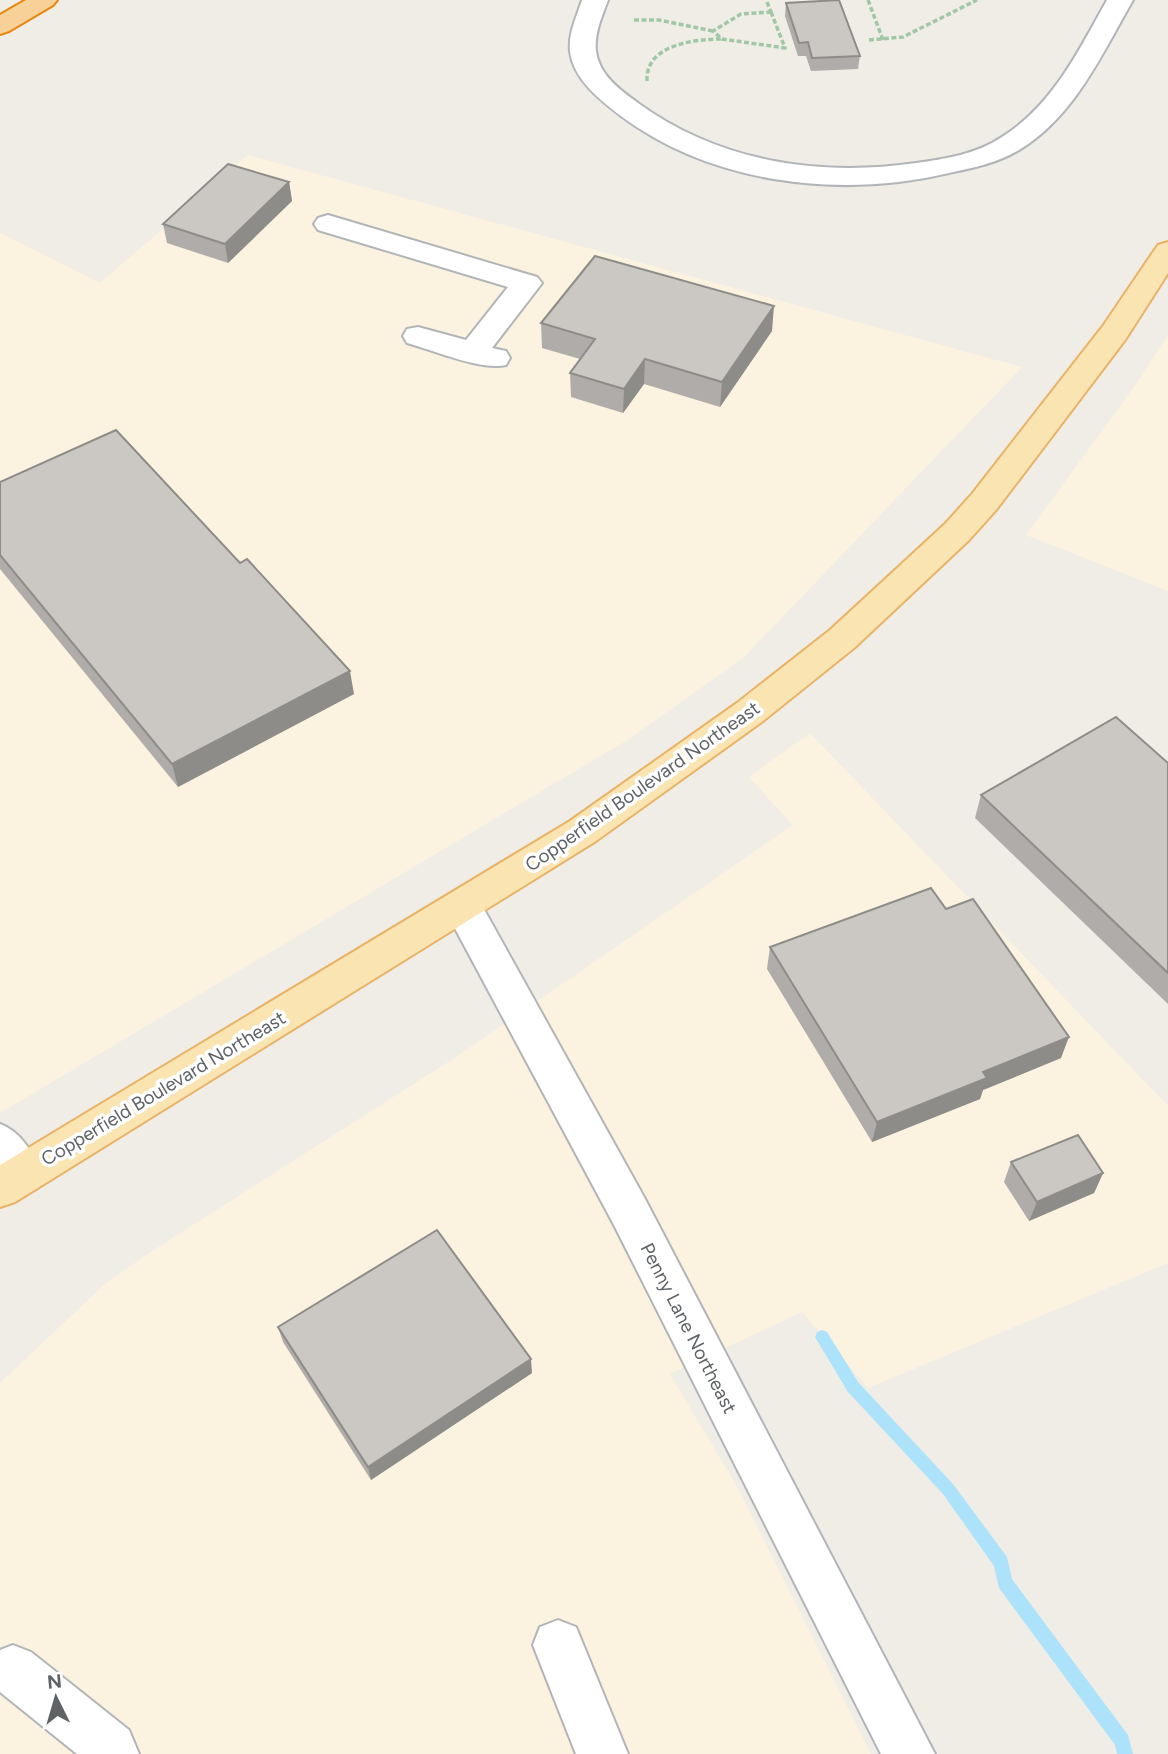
<svg xmlns="http://www.w3.org/2000/svg" width="1168" height="1754" viewBox="0 0 1168 1754" font-family="Figtree,sans-serif">
<rect width="100%" height="100%" fill="#f0ede7"/>
<g fill="#fcf2e0">
<path d="M248,155L1022,367L743,658L629,739L0,1113V233L100,283Z"/>
<path d="M1168,335V591L1026,535L1136,384Z"/>
<path d="M810,733L1168,1106V1263L868,1388L802,1312L670,1374L739,1490L871,1754H0V1383L105,1284L146,1255L456,1057L793,825L749,777Z"/>
</g>
<g fill="none" stroke-linecap="round" stroke-linejoin="round">
<path fill="#ade3fa" fill-rule="evenodd" d="M822,1330L827,1332L858,1382L953,1484L1007,1557L1012,1579L1128,1735L1133,1754H1117L1115,1745L999,1588L994,1566L943,1494L848,1392L815,1337L817,1332Z"/>
<g stroke="#b2b5b8" stroke-width="4">
<g id="minor">
<path d="M582,0H608C602,16 594,34 596,51C599,75 620,90 638,103C719,162 819,177 916,163C945,159 977,154 1002,137C1053,105 1079,50 1107,0H1133C1102,54 1074,117 1019,150C998,163 973,168 949,173C840,199 712,184 621,116C600,100 573,79 570,51C568,34 577,16 582,0Z"/>
<path d="M328,215L537,277L542,283L492,348L506,351L510,358L506,365C481,371 433,350 407,343L403,336L407,329L418,327L466,340L508,287L318,230L314,224L318,218Z"/>
<path d="M462,890L476,895L644,1197L935,1754H881L614,1225L443,906L448,895Z"/>
<path d="M0,1124C22,1132 33,1154 43,1175L36,1189L21,1194L6,1189L0,1180Z"/>
<path d="M558,1620L576,1627L628,1754H576L533,1645L540,1627Z"/>
<path d="M13,1645L31,1652L129,1730L139,1754H77L0,1692V1650Z"/>
</g>
</g>
<g stroke="#e9b367" stroke-width="4">
<path id="major" d="M1168,242V273L1125,340L996,510L969,540L854,648L763,721L596,841L15,1202L0,1207V1165L570,821L737,703L830,630L945,524L972,494L1103,326L1158,245Z"/>
</g>
<g stroke="#e8860f" stroke-width="4">
<path id="highway" d="M26,0H57L53,5L9,31L0,34V15Z"/>
</g>
<g stroke="#a1c8a6" stroke-width="3.5" stroke-dasharray="5 2.5" stroke-linecap="butt">
<path d="M868,0L883,40"/>
<path d="M767,2L771,12"/>
<path d="M771,12L785,48L722,39L713,31L741,14Z"/>
<path d="M634,20H659L713,31"/>
<path d="M869,40L903,37L977,0"/>
<path d="M647,81C645,44 696,39 722,39"/>
</g>
<use href="#minor" fill="#fff" fill-rule="evenodd"/>
<use href="#major" fill="#fae4b2" fill-rule="evenodd"/>
<use href="#highway" fill="#f7d197" fill-rule="evenodd"/>
</g>
<g fill="#afaca9">
<path d="M786,3L860,56L858,69L811,71L806,56H798L785,16Z"/>
<path d="M289,182L292,201L228,263L167,243L163,224Z"/>
<path d="M541,323L772,331L720,407L644,384L623,413L571,397L570,373L580,359L542,348Z"/>
<path d="M0,482L354,694L178,787L0,569Z"/>
<path d="M1168,763V1004L975,818L981,795Z"/>
<path d="M946,909L1061,1058L983,1090L980,1099L872,1142L767,969L770,947Z"/>
<path d="M1011,1162L1103,1173L1094,1193L1029,1221L1004,1182Z"/>
<path d="M278,1327L532,1373L371,1480L283,1342Z"/>
</g>
<g fill="#8e8c89">
<path d="M289,182L292,201L228,263L225,244Z"/>
<path d="M774,306L772,331L720,407L722,382Z"/>
<path d="M645,359L644,384L623,413L624,389Z"/>
<path d="M350,671L354,694L178,787L172,764Z"/>
<path d="M1069,1037L1061,1058L983,1090L980,1099L872,1142L877,1122L983,1072Z"/>
<path d="M1103,1173L1094,1193L1029,1221L1037,1202Z"/>
<path d="M531,1359L532,1373L371,1480L368,1467Z"/>
</g>
<g fill="#cbc8c4" stroke="#8e8c89" stroke-width="2">
<path d="M839,0L860,56L812,58L808,42L799,43L786,3Z"/>
<path d="M228,164L289,182L225,244L163,224Z"/>
<path d="M595,256L774,306L722,382L645,359L624,389L570,373L595,339L541,323Z"/>
<path d="M116,430L240,563L247,559L350,671L172,764L0,555V482Z"/>
<path d="M1116,717L1168,763V973L981,795Z"/>
<path d="M931,888L946,909L973,899L1069,1037L983,1072L987,1078L877,1122L770,947Z"/>
<path d="M1078,1135L1103,1173L1037,1202L1011,1162Z"/>
<path d="M437,1230L531,1359L368,1467L278,1327Z"/>
</g>
<g text-anchor="middle" stroke-width="7" stroke-linejoin="round" paint-order="stroke">
<g font-size="19" fill="#5f6366" stroke="#fff">
<text transform="translate(642 786) rotate(-35)" y="7">Copperfield Boulevard Northeast</text>
<text transform="translate(163 1088) rotate(-31)" y="7">Copperfield Boulevard Northeast</text>
<text transform="translate(689 1328) rotate(63)" y="7">Penny Lane Northeast</text>
</g>
</g>
<g transform="translate(56 1698) rotate(355)" stroke="#ffffff" stroke-width="5" paint-order="stroke">
<path d="M0-5L12 26L0 18L-12 26Z" fill="#5f6366"/>
<text y="-10" font-size="19" font-weight="bold" text-anchor="middle" fill="#5f6366">N</text>
</g>
</svg>
